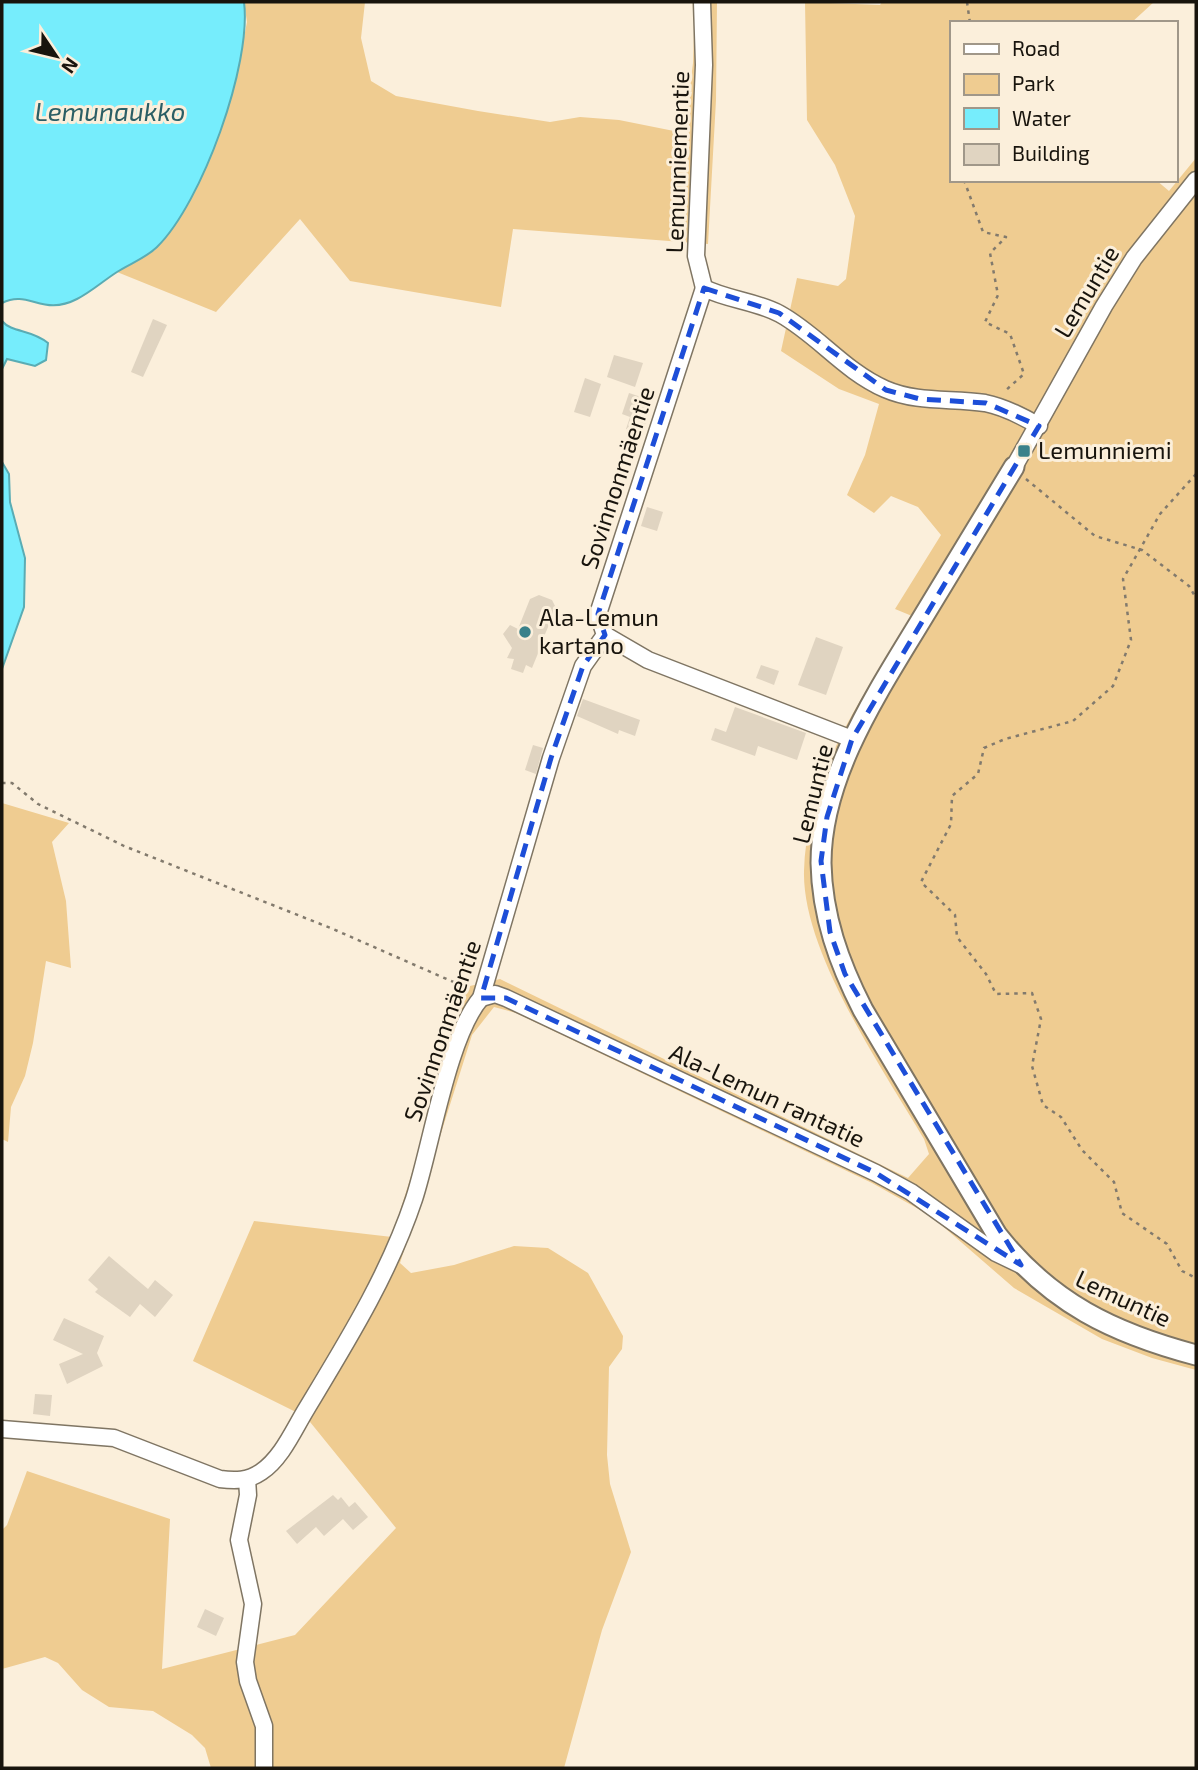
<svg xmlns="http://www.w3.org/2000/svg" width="1198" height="1770" viewBox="0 0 1198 1770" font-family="'Exo 2',sans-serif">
<rect width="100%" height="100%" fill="#fbefdb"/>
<g fill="#efcc91">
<path d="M244,2H365L361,38L371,81L396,96L478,111L550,122L580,117L619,120L684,133L693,63L695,2H717L716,100L708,244L513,229L501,307L350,281L300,219L216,312L117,272L155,250L223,120L237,74L247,22Z"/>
<path d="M805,2L880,5L882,2H1154L1131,23H951V180H1156L1169,191L1196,158V1370L1152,1358L1102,1339L1014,1288L931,1216L872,1183L516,1013L494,1007L472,1035L400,1263L411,1273L454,1265L514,1246L548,1248L588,1273L623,1336L622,1349L609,1367L607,1455L610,1484L631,1552L602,1630L564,1768H211L205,1748L192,1735L153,1711L109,1707L82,1690L58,1663L45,1657L2,1669V1530L7,1525L27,1471L170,1519L162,1669L295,1635L396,1528L306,1417L193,1361L254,1221L392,1237L462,1013L457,989L500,979L908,1178L929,1154L924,1139C883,1069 802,952 804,871C805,832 816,794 831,758C849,713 887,659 912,616L895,609L941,535L918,507L891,496L874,513L847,495L865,455L879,404L839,389L781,351L797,278L838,286L846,279L855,216L835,165L807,120Z"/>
<path d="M2,803L69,823L52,842L66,901L71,968L46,961L33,1043L25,1076L11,1107L8,1142L2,1139Z"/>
</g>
<g fill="#76edfc" stroke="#5aacb4" stroke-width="2">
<path d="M2,2H244C252,64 202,203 157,247C146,258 129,264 117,272C103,281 91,292 77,299C42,317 29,289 2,303Z"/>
<path d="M2,321C12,333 31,329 48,343L46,360L35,366L7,359L2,369Z"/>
<path d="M2,462L9,474L10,502L25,558L24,607L2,669Z"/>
</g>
<g fill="#e0d4c1">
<path d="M153,319L167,325L143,377L131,372Z"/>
<path d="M614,355L643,363L635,387L607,377Z"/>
<path d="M585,378L601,384L590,417L574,412Z"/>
<path d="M629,393L653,401L642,434L626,429L630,417L622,414Z"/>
<path d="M647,507L663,512L657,531L641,526Z"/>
<path d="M539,595L552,600L556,608L543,639L549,642L545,653L539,651L532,668L526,665L523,673L511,669L514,659L507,658L512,648L503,634L510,625L518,629L530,599Z"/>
<path d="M816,637L843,647L826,695L798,685Z"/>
<path d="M761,665L779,671L774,685L756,678Z"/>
<path d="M583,699L640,720L635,736L619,730L618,734L577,716Z"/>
<path d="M735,707L806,733L797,760L758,746L755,756L711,740L715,728L726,732Z"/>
<path d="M533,745L543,748L536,774L525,770Z"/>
<path d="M109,1256L148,1289L155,1280L173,1295L155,1317L140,1304L130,1317L95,1292L98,1289L88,1280Z"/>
<path d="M64,1318L104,1336L97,1353L103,1366L67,1384L59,1364L83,1354L53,1340Z"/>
<path d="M35,1394L52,1395L50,1416L33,1414Z"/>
<path d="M333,1495L338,1500L341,1497L349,1507L355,1502L368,1517L353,1530L343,1519L324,1536L316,1527L297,1544L286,1531Z"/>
<path d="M205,1609L224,1618L216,1636L197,1627Z"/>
</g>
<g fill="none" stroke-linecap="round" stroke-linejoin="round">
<g stroke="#7f7563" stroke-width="19">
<g id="minor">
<path d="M702,2L704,65L696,256L704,288C728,300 756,301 780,314C818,335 844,371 885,389C917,403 951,398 985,403C1005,407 1022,416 1039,426"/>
<path d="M1014,467L1104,306L1134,258L1196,180"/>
<path d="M605,635L648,660L852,739"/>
<path d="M481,998L495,994L506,998L876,1173L911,1192L996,1253L1021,1265"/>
<path d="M2,1429L114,1438L220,1479C235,1481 248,1481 261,1472C282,1458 294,1429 307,1408C348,1340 389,1274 414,1199C431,1147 448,1036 481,998L551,758L583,666L605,635L598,614L704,288"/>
<path d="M247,1479L248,1495L239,1540L253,1604L245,1662L248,1681L264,1726V1768"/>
</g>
</g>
<g stroke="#7f7563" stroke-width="23">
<path id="tertiary" d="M1014,467C984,517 953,567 923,617C879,690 821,775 821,863C822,916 839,963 863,1010L997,1235C1051,1303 1113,1333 1196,1355"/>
</g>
<g stroke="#827a6d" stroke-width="2.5" stroke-dasharray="3.5 5" stroke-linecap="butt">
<path d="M967,2L970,23"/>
<path d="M964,180L983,232L1006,237L990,253L998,295L985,322L1010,334L1024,374L1005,391"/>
<path d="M1196,474L1160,514L1123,579L1131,640L1113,686L1073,721L1005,739L984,748L978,774L952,796L951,824L921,882L955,915L957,937L986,974L996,994L1032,993L1041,1019L1032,1066L1043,1105L1061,1117L1082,1150L1114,1182L1122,1213L1167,1244L1182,1271L1196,1278"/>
<path d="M1026,479L1095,536L1142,550L1189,586L1196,598"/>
<path d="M2,783H12L38,804L124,846L333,929L467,988"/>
</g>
<use href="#minor" stroke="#fff" stroke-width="16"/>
<use href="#tertiary" stroke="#fff" stroke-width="19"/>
</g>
<path fill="none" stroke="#1d4ed8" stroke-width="5" stroke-dasharray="14 9" stroke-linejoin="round" d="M704,288L779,313L886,390L920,399L986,403L1039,426L852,739L827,817L821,861L830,932L845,974L1021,1265L876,1173L506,998H481L551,758L583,666L605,635L598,614Z"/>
<g fill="#3a818a" stroke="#fbefdb" stroke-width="2.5">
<rect x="1017" y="444" width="14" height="14" rx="3.5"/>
<circle cx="525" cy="632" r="7"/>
</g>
<g text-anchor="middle" stroke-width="6" stroke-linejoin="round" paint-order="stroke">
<g font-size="24" fill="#18140d" stroke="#fbefdb">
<text transform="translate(678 162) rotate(-88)" y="8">Lemunniementie</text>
<text transform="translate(1087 292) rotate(-59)" y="8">Lemuntie</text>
<text transform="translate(618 478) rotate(-72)" y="8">Sovinnonmäentie</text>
<text transform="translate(813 794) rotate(-76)" y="8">Lemuntie</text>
<text transform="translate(443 1031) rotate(-71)" y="8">Sovinnonmäentie</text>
<text transform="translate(767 1096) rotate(25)" y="8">Ala-Lemun rantatie</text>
<text transform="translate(1123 1299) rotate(25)" y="8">Lemuntie</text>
</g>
<g font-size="24" fill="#18140d" stroke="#fbefdb" text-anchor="start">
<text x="1038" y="459">Lemunniemi</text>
<text x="539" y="626">Ala-Lemun<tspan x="539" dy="28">kartano</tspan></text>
</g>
<g font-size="26" font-style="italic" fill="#2b5e65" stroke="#fbefdb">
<text x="110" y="121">Lemunaukko</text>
</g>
</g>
<rect width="1198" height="1770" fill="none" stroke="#18140d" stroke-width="7"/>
<rect x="950" y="21" width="228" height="161" fill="#fbefdb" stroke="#a09789" stroke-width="2"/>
<rect x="964" y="44" width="35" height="10" fill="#ffffff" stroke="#a09789" stroke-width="2"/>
<text x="1012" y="56" font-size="21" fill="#18140d">Road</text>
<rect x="964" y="74" width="35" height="21" fill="#efcc91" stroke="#a09789" stroke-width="2"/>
<text x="1012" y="91" font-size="21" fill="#18140d">Park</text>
<rect x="964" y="108" width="35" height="21" fill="#76edfc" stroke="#a09789" stroke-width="2"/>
<text x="1012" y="126" font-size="21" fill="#18140d">Water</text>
<rect x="964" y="144" width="35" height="21" fill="#e0d4c1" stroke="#a09789" stroke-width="2"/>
<text x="1012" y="161" font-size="21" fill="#18140d">Building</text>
<g transform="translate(56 56) rotate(125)" stroke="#fbefdb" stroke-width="5" paint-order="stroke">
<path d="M0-5L12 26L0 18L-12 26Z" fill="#18140d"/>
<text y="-10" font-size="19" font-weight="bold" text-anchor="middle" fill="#18140d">N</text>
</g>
</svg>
